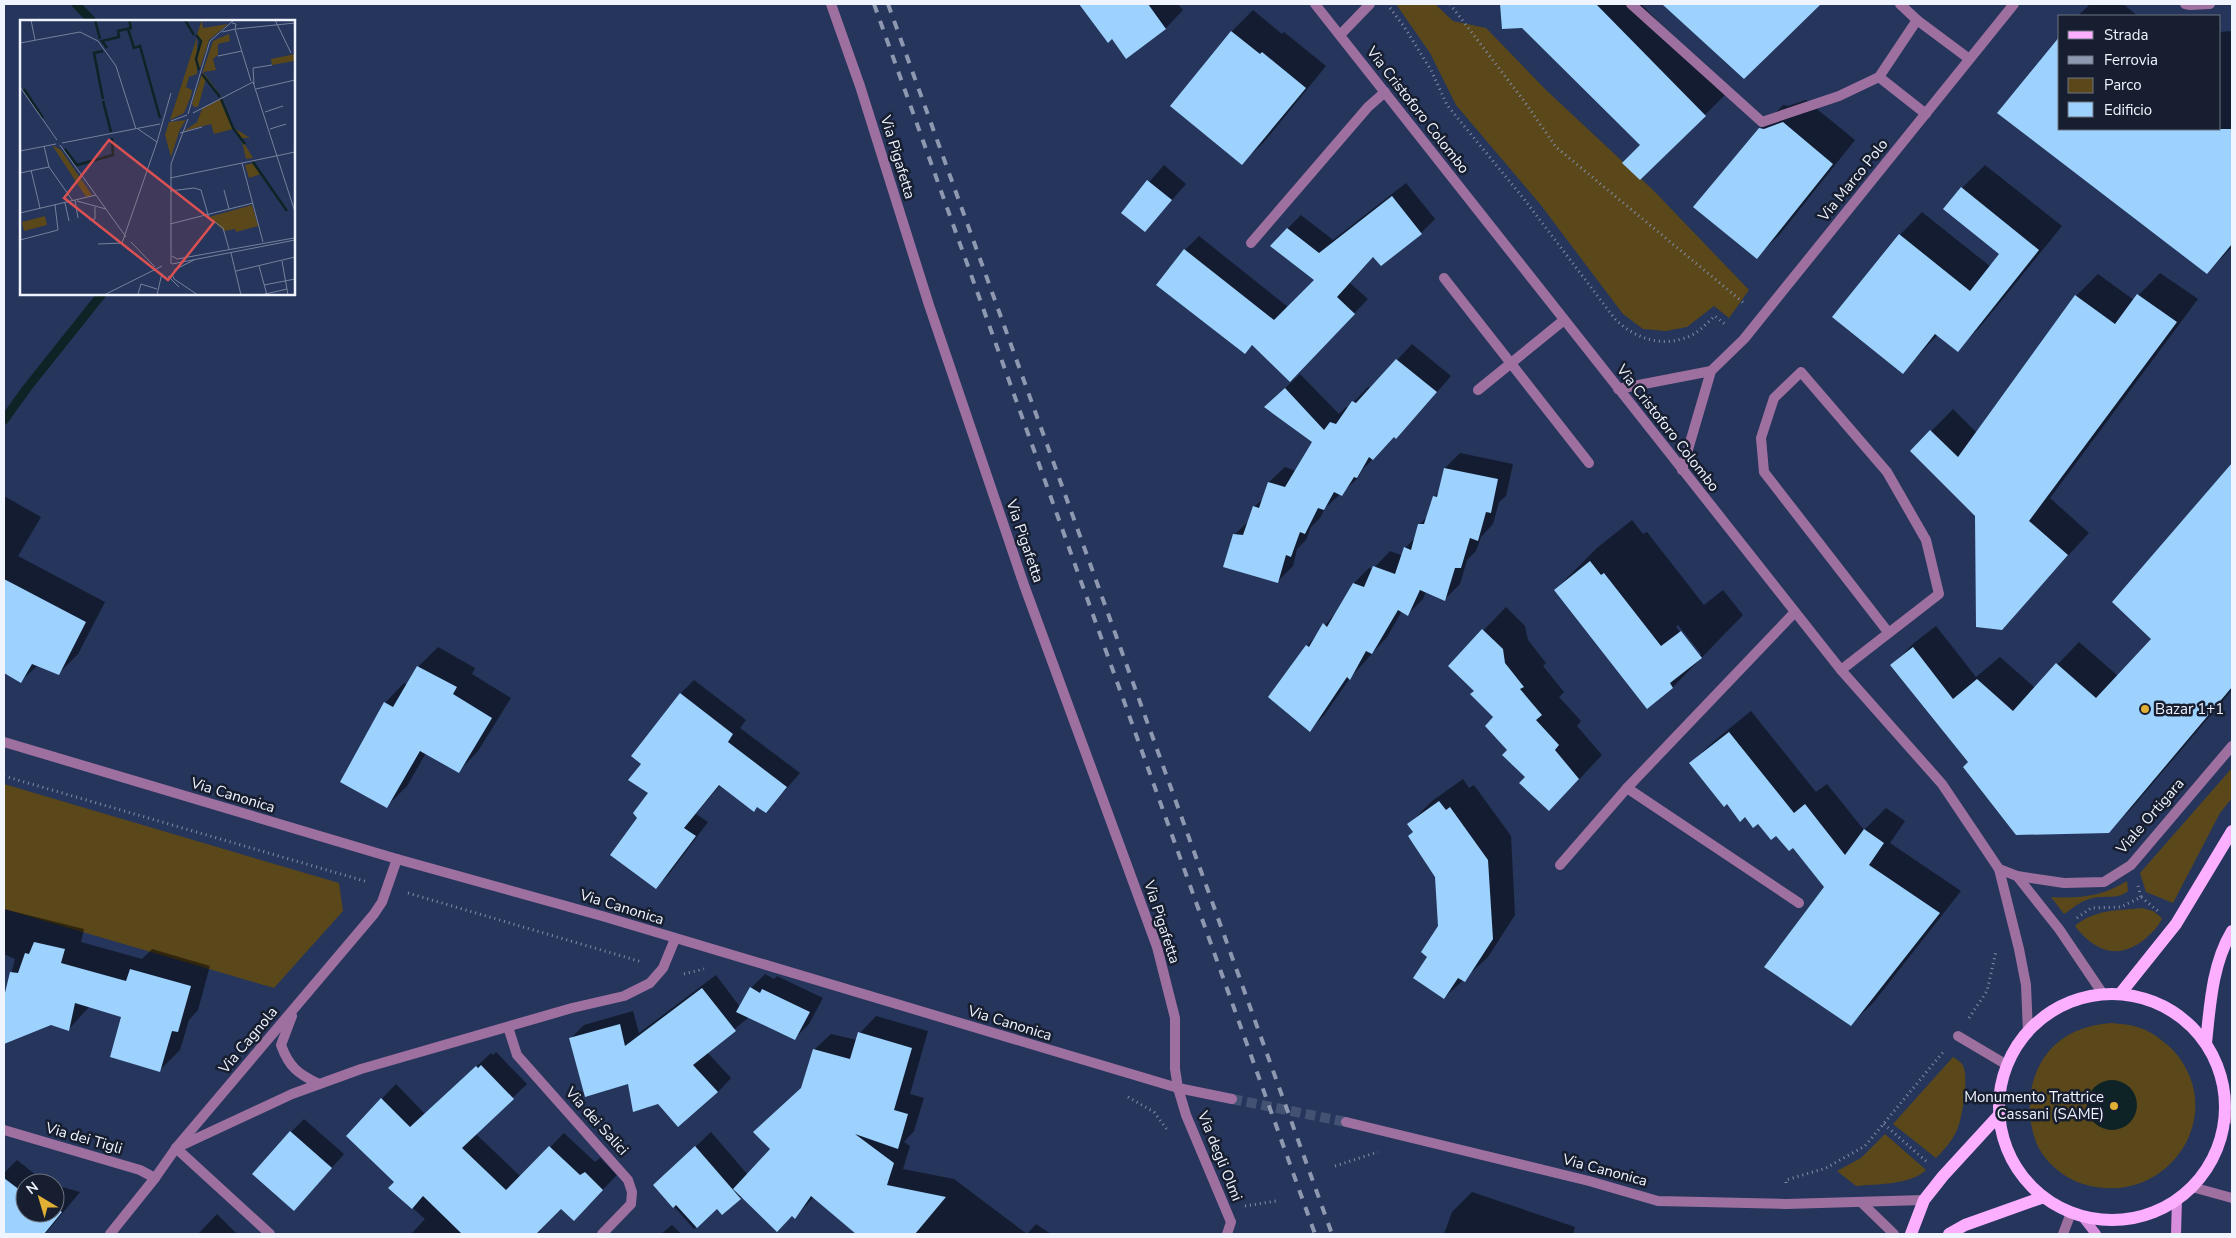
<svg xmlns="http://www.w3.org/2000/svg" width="2236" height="1238" viewBox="0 0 2236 1238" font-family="'Nunito Sans',sans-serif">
<rect width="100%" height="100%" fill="#25355b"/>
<g fill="#5b481a" fill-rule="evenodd">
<path d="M1396,4H1435L1453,21L1486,28L1545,89L1653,190L1749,290L1729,318L1714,306L1687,327L1666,331L1643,329L1623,314L1540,204L1456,105L1430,53Z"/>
<path d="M2232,768V798L2220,813L2173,903L2146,892L2140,873Z"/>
<path d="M4,784L339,883L343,911L274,988L4,909Z"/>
<path d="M2127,881L2128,891C2118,900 2105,895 2093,898C2082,900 2073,908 2064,914L2051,897C2079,899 2103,896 2127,881Z"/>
<path d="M2142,908L2153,911L2162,918C2158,928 2152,932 2145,939C2118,961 2094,951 2075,926C2095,909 2116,911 2142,908Z"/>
<path d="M2111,1023C2119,1024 2129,1024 2137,1027C2150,1030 2162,1040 2172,1049C2232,1113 2167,1210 2083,1184C2063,1178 2041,1159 2035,1139C2020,1095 2037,1042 2085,1028C2093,1025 2102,1024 2111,1023ZM2111,1080L2127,1085L2129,1123L2115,1129Z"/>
<path d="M1953,1057C1956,1059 1960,1061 1962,1064C1970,1074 1962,1119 1957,1130C1952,1141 1944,1150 1936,1158L1893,1124Z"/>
<path d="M1885,1134L1926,1170C1910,1185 1877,1184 1856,1186L1837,1171L1861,1158Z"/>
</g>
<circle fill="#0e2325" cx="2112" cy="1105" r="25"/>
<g fill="#0007" fill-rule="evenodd">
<path d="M1081,4H1178L1183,10L1165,29L1113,38L1108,41Z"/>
<path d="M1502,4H1641L1728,92L1640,179L1642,145L1522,26L1503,28Z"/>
<path d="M1664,4H1819L1744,77Z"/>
<path d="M2090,4H2123L2138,16H2078Z"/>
<path d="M1253,10L1282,34L1284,32L1326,66L1263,143L1242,163L1171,105L1232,31Z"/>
<path d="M2232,31V247L2207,273L1998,113L2060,129H2220V32Z"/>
<path d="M1806,100L1855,140L1780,234L1757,257L1760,129L1783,105L1788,106Z"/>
<path d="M1164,165L1186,184L1145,231L1123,212Z"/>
<path d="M1985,165L2062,226L1980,327L1957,350L1938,334L1903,372L1900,235L1922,212L1991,267L2001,254L1945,209L1962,188Z"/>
<path d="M1406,183L1435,219L1421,233L1381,265L1374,256L1350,283L1368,299L1304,366L1253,344L1245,352L1158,284L1185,250L1199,236L1288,307L1316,280L1272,246L1288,228L1301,215L1333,240Z"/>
<path d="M2160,273L2198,299L2050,498L2089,533L2001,628L1976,515L1912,451L1953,409L1977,433L2076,296L2098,274L2134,300Z"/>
<path d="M1412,344L1451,376L1411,422L1396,437L1395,436L1363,469L1357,479L1325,508L1320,518L1311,527L1306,540L1297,549L1293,566L1277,582L1234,535L1250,520L1254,507L1264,498L1269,482L1285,467L1296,471L1313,442L1266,406L1300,374L1339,414L1346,407L1348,408L1368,387L1371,388Z"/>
<path d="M1460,453L1513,464L1506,496L1499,502L1493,524L1481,537L1476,551L1467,560L1460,584L1445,599L1426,591L1423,599L1408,614L1402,611L1387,637L1350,678L1325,714L1310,730L1307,646L1340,608L1354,583L1369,568L1373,569L1390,551L1403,556L1406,547L1416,537L1419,525L1427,517L1434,497L1440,491L1445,468Z"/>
<path d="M2232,465V690L2131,809L2108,832L1970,762L1892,665L1914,643L1936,626L1976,677L2000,657L2035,688L2079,642L2118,676L2153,638L2114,602Z"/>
<path d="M4,496L41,517L18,556L105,602L78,654L58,674L38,665L21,681L4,672Z"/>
<path d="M1632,520L1643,534L1647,532L1704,605L1723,590L1743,615L1673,687L1647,707L1555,590L1597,548ZM1678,625L1701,654L1699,656L1676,627Z"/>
<path d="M1506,607L1525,626L1528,640L1546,663L1543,666L1564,692L1559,697L1581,721L1577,726L1602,755L1572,787L1526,777L1508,750L1494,717L1475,691L1449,666Z"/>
<path d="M438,647L475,668L472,674L511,698L478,751L459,771L426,753L407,786L387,806L385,703L404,683L407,685L418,667Z"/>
<path d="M694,680L746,720L740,728L800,773L766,812L720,785L696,814L708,822L669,874L656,887L639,818L650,793L643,764L633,756L681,693Z"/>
<path d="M1751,711L1816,792L1827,784L1864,830L1886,808L1905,821L1890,843L1961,891L1873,1003L1851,1024L1825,887L1794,846L1727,803L1691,763L1713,742Z"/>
<path d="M1463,779L1469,788L1474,785L1511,836L1515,915L1488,957L1444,998L1428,957L1439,926L1437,877L1409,824L1432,801Z"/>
<path d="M4,909L84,929L81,942L142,959L152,949L210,966L198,1010L189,1020L180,1050L160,1070L123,1016L90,1006L69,1029L51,1024L7,1041L4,1031V1003L15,959L4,954Z"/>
<path d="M765,974L774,979L777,976L823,998L809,1024L795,1038L749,1017L707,1052L731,1078L718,1092L658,1103L571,1038L584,1025L633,1011L639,1033L716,975L740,1007L751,988Z"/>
<path d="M876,1016L928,1031L910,1094L924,1098L914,1131L904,1142L910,1146L903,1169L954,1179L1027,1234L1036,1224L1051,1234H858L814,1197L795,1217L793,1215L777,1231L742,1196L722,1214L717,1207L694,1229L655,1185L711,1132L748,1175L771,1149L803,1087L814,1050L831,1034L857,1040L860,1033Z"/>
<path d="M496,1052L527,1084L475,1133L521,1177L564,1133L595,1162L600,1158L617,1175L574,1219L561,1208L535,1234H411L425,1219L390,1188L396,1182L347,1135L396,1084L425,1114L491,1053L493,1055Z"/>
<path d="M304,1119L344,1154L307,1196L291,1132Z"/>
<path d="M17,1160L46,1183H25V1213H55V1185L80,1192L45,1234H4V1173Z"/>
<path d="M1472,1192L1575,1227L1573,1234H1444L1452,1212Z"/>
<path d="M217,1214L237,1234H198Z"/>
<path d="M672,1225L681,1234H661Z"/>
</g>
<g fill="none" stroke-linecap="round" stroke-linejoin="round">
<g stroke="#0e2325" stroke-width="9">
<path d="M76,4L92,21"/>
<path d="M4,420L27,388L102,294"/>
</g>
</g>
<g fill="#9dd1fe">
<path d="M1079,4H1148L1166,29L1126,59L1112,39L1108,43Z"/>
<path d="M1500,4H1596L1706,116L1640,180L1622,163L1640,145L1522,28L1502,29Z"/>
<path d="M1662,4H1821L1744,79Z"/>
<path d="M1231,31L1260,54L1262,52L1306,88L1242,165L1170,106Z"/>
<path d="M2060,36V129H2232V244L2207,274L1997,113Z"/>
<path d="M1783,122L1833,164L1757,259L1693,207L1759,128L1764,129Z"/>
<path d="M1147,180L1172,200L1145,232L1121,213Z"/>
<path d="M1961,187L2039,250L1958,352L1935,334L1903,374L1832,317L1899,234L1970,291L1999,254L1943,209Z"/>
<path d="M1392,196L1422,234L1381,266L1373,257L1337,297L1355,314L1290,382L1252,345L1245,354L1156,285L1184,249L1274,320L1314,280L1270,246L1287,228L1319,253Z"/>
<path d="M2137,294L2177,322L2029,521L2068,555L2002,630L1976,627L1975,516L1910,451L1930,430L1958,457L2075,295L2115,324Z"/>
<path d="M1396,359L1437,392L1396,439L1394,437L1373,460L1369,457L1357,478L1354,477L1342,496L1334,492L1324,510L1318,508L1305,534L1300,532L1291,557L1286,555L1278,583L1223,567L1233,534L1243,535L1253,506L1259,508L1268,482L1285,487L1312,442L1264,407L1285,388L1324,430L1330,422L1336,424L1352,401L1356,403Z"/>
<path d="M2232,463V687L2109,833L2016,835L1963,767L1968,762L1890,665L1913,647L1953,699L1977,679L2013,711L2056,663L2096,698L2151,639L2112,602Z"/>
<path d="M1444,468L1498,479L1491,513L1486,512L1478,541L1470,538L1461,568H1455L1445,601L1420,590L1408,616L1398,610L1372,654L1366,651L1350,680L1347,677L1310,732L1268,697L1306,645L1309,647L1323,623L1327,627L1353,583L1364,587L1373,566L1395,574L1404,547L1411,550L1418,524H1424L1433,496L1437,497Z"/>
<path d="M1590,561L1601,575L1604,573L1661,646L1681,631L1702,658L1670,683L1673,688L1647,709L1554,590Z"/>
<path d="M4,579L86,622L59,675L32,664L21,683L4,673Z"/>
<path d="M1482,629L1503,649L1505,663L1524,687L1520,689L1542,715L1536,720L1559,745L1555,750L1579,779L1549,811L1519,783L1525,777L1502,755L1507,750L1485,726L1493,717L1470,694L1474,691L1448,666Z"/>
<path d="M417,666L457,687L453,694L492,718L459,773L420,751L387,808L340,782L384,702L393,707Z"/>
<path d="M680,693L733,734L728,742L787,787L766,813L757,807L754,812L719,785L684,828L696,836L656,889L610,855L637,818L633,813L648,793L628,780L641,764L631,756Z"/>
<path d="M1729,732L1794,813L1805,804L1845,855L1864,829L1884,843L1869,865L1940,913L1851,1026L1764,967L1824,887L1793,848L1789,851L1776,836L1771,840L1758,824L1753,828L1745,817L1740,822L1727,804L1724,807L1689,763Z"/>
<path d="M1439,801L1446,810L1450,807L1488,860L1493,939L1465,982L1458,978L1444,999L1413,978L1427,957L1421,952L1438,926L1435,877L1408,836L1413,832L1407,824Z"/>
<path d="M34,942L65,949L61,963L126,981L130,969L191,986L178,1032L172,1031L160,1072L110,1057L121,1017L75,1003L69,1031L51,1025L4,1044V997L10,972L18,973L25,953L29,954Z"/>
<path d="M750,987L760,993L762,989L810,1012L795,1040L736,1012Z"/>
<path d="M702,988L736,1031L693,1065L718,1092L678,1127L658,1104L633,1112L628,1084L585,1097L569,1038L620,1024L625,1046Z"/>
<path d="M858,1032L912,1048L894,1110L908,1114L898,1149L855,1134L894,1163L887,1185L946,1197L915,1234H856L811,1196L795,1219L792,1216L777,1232L733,1189L770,1149L753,1132L801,1088L813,1049L850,1059Z"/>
<path d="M481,1065L514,1099L462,1148L506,1190L549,1146L580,1175L585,1172L603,1190L574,1221L561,1209L536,1234H462L423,1196L412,1209L388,1188L394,1182L346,1136L381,1098L410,1127L476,1066L478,1068Z"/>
<path d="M290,1131L332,1168L294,1211L252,1174Z"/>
<path d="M695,1146L741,1199L722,1215L717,1209L697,1228L676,1205L673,1208L653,1185Z"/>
<path d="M4,1178L25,1194V1213H55V1207L62,1212L44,1234H4Z"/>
</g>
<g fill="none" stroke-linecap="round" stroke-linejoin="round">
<path stroke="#435273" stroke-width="10" stroke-dasharray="10 5" stroke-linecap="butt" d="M1232,1099L1346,1122"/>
<g stroke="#838ea7" stroke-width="3" stroke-dasharray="1 4" stroke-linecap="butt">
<path d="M1450,4L1524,101L1556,147L1745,304"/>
<path d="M1390,8L1405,28L1431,70L1447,105L1524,199L1615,319C1636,340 1666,349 1694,334C1701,330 1708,322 1715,316L1727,326"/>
<path d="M4,776L368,882"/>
<path d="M2138,886L2141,897"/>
<path d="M408,893L642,962"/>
<path d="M2077,918L2091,908L2121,907L2141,897L2158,911"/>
<path d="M684,974L704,969"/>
<path d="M1969,1018L1987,991L1996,951"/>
<path d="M1128,1097L1154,1112L1168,1131"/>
<path d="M1884,1124L1927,1162"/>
<path d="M1335,1166L1378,1152"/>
<path d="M1786,1183V1180L1826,1168L1865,1146L1944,1051"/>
<path d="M1245,1206L1276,1201"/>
</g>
<g stroke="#9e70a0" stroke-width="10">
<path d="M1631,4L1762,122L1839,96L1879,77L1926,114"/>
<path d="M1900,4L1917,20L1968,58"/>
<path d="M1879,77L1917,20"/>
<path d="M1251,243L1368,107L1385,92"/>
<path d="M1444,278L1589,463"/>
<path d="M1478,390L1564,320"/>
<path d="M1841,670L1939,594L1926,540L1887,472L1801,372L1774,398L1761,438L1764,472L1888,632"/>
<path d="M1627,788L1799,903"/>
<path d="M1560,865L1627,788L1795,612"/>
<path d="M1958,1036L2007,1065"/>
<path d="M2063,1234L2071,1213"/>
</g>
<g stroke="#9e70a0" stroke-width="10">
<path d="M831,4L860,86L929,305L1024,585L1157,947L1175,1018V1069L1178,1088L1186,1115L1231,1222L1227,1234"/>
<path d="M1315,4L1841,670L1942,784L1999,869L2019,949L2026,985L2028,1032"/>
<path d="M2185,4L2190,5L2210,4"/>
<path d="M1340,35L1370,4"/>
<path d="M1618,389L1711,371"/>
<path d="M1682,470L1711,371L1744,339L2014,4"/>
<path d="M4,742L397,859L602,916L1178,1088L1232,1099"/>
<path d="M1999,869L2017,876L2059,929L2103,994"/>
<path d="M2017,876L2064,883L2104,882L2131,865L2232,746"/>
<path d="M292,1016L281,1045C289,1067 298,1074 319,1084"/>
<path d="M508,1027L517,1055L628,1180L632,1192L631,1204L602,1234"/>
<path d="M2225,1115L2232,1119"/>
<path d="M1346,1122L1589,1181L1658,1201L1786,1204L1924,1200"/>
<path d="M4,1130L140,1170L155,1178"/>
<path d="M176,1148L292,1094L361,1069L572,1008L624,996L650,983L663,968L675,939"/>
<path d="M176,1148L270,1234"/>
<path d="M2192,1187L2232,1198"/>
<path d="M1861,1202L1894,1234"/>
<path d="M110,1234L155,1178L176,1148L374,914L382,902L397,859"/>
</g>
<g stroke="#d88edc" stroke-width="10">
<path d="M2082,1216L2096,1234"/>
<path d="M2176,1234L2177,1199"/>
</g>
<g stroke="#fbaffe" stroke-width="12">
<path d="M2120,994L2176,924L2232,831"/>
<circle cx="2112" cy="1107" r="113"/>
<path d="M2206,1043C2210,1006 2212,964 2232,931"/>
<path d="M1911,1234L1924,1200L1943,1176L1999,1115"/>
<path d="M1949,1234L1965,1225L2041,1198"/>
</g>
<g stroke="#8e98b0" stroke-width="4" stroke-dasharray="9 9" stroke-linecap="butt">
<path d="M874,4L1315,1234"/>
<path d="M888,4L1332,1234"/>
</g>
</g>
<g fill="#e1af34" stroke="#161e2f" stroke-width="2">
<circle cx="2145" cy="709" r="5"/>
<circle cx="2114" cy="1106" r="5"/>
</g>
<g text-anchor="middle" stroke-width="5" stroke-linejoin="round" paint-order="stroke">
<g font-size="15" fill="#eff4fe" stroke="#161e2f">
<text transform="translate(1418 110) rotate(52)" y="5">Via Cristoforo Colombo</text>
<text transform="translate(898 157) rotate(73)" y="5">Via Pigafetta</text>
<text transform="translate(1853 180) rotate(-51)" y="5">Via Marco Polo</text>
<text transform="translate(1668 428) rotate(52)" y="5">Via Cristoforo Colombo</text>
<text transform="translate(1025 541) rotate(71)" y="5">Via Pigafetta</text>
<text transform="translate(233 795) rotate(17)" y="5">Via Canonica</text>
<text transform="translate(2150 816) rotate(-49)" y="5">Viale Ortigara</text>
<text transform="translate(622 907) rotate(17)" y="5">Via Canonica</text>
<text transform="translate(1162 922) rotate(72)" y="5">Via Pigafetta</text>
<text transform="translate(1010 1023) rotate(17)" y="5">Via Canonica</text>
<text transform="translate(248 1040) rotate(-50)" y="5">Via Cagnola</text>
<text transform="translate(597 1121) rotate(48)" y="5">Via dei Salici</text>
<text transform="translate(84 1138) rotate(16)" y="5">Via dei Tigli</text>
<text transform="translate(1220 1156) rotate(68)" y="5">Via degli Olmi</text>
<text transform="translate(1605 1170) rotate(15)" y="5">Via Canonica</text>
</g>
<g font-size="15" fill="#eff4fe" stroke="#161e2f" text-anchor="start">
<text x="2155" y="714">Bazar 1+1</text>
<text x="2104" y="1102" text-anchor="end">Monumento Trattrice<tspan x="2104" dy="17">Cassani (SAME)</tspan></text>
</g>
</g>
<g transform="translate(20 20)">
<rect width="275" height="275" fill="#25355b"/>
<path d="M182,0L183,8L208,4L189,20L180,48L176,39L182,21L177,14ZM209,14L210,21L198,24V35L193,39L196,50L183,52L201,76L186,59L178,87H174L172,84L193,21ZM177,17V54L169,57L166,67L172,70L171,76L164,93L150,100ZM275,34V44L274,41L252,45L251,39ZM202,78L214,108L230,118H221L233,138L226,139L222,122L213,109L194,114L191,104L164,111L177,102L182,89ZM166,100L160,109L151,137L145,115L149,102ZM32,125L41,130L72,175L66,177ZM234,143L241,154L229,158L225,145ZM232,185L238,206L216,212L215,209L204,211L189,197ZM25,196L27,205L4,211L2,202Z" fill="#5b481a"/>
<path fill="none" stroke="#0e2325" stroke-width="2.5" d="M75,0L80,19M165,0L174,15M108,9L114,28L120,26L140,98M176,15L181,21L176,39L179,50M87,28L82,21L99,17L98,11L111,8L109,0M182,54L200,77M4,69L23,98M83,79L74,33L83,31M201,79L213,108L225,124M83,81L91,112M45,129L57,145L93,135L92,118M233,142L267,191"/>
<path fill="none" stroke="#76819c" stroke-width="1" d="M11,0L15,20M255,0L271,33M215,9L231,61M216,9L275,3M202,12L215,9L216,4L212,3M0,23L60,12L78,21L96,46L116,109M198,36L222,31M234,64L233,48L252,45M0,67L37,120M236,69L275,60M245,92L263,86M173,93L233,62L275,192M168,94L190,21L214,0M151,101L167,95M118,109L137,122L151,73M250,109L266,104M160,113L182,107M42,123L140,104M40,125L106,217M24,126L29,147L53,181M0,131L36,124M222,143L243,222M11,150L20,188M0,153L29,147M150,158L275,132M204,170L209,189M150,171L174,168L181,170L189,198L203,208L209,229M55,180L58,198M57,181L86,189M45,183L49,201M0,193L76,175M69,200L75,199V187M150,204L233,183M0,220L38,210L35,185M111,222L135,247M78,224L102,223L137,122M211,233L221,275M152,236L157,239L274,218M262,241L268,275M151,244V144L168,99M152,244L275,220M239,246L247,275M154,250L174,240M216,251L275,237M152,254L154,259L178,275M148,256L159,267M244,265L275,259M118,274L121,264L137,269M84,275L142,246M137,275L142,253M241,275L267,269"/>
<path fill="#db5153" fill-opacity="0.15" stroke="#db5153" stroke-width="2.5" d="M89,120L194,202L148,260L44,178Z"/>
<rect width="275" height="275" fill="none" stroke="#eff4fe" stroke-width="2.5"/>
</g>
<rect width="2236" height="1238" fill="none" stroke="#eff4fe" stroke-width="10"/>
<rect x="2058" y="15" width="162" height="115" fill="#161e2f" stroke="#6d7482"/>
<rect x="2068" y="31" width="25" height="8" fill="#fbaffe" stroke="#6d7482"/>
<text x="2104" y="40" font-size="15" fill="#eff4fe">Strada</text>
<rect x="2068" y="56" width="25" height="8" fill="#8e98b0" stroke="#6d7482"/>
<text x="2104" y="65" font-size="15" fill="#eff4fe">Ferrovia</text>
<rect x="2068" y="78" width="25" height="15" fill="#5b481a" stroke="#6d7482"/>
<text x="2104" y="90" font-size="15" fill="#eff4fe">Parco</text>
<rect x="2068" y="102" width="25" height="15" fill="#9dd1fe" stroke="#6d7482"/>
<text x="2104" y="115" font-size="15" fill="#eff4fe">Edificio</text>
<g transform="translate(40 1198) rotate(322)"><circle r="24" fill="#161e2f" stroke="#6d7482"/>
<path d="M0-4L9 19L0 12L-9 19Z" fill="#e1af34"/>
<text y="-8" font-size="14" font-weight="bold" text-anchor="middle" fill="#eff4fe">N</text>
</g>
</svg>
